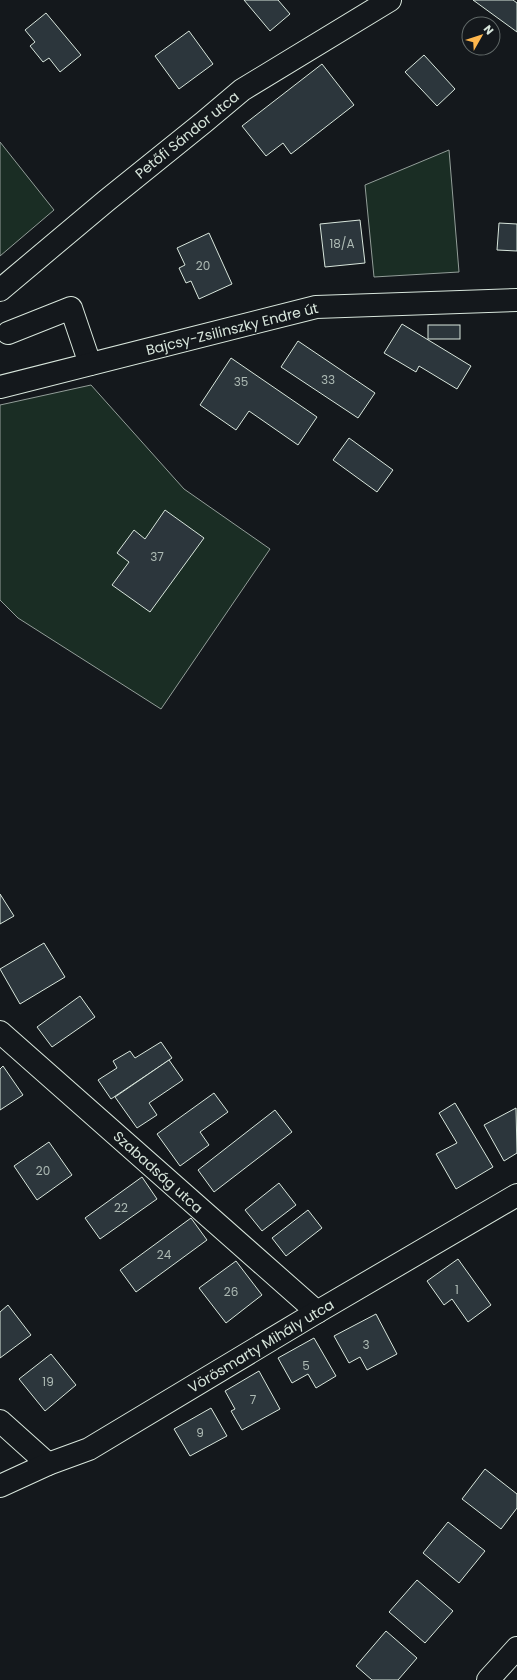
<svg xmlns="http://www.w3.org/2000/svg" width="517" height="1680" viewBox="0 0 517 1680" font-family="Poppins,sans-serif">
<rect width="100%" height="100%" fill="#14181c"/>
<g fill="#1a2d24" stroke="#939e99">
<path d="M0,142L54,210L0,256Z"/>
<path d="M449,150L459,272L374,277L365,185Z"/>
<path d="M91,385L184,489L270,549L161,709L18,618L0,600V405Z"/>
</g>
<g fill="#2c363c" stroke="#d8e6dc">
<path d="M244,0H278L290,14L270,31Z"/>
<path d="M473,0H513L517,3V32Z"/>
<path d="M46,13L81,55L60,72L49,58L43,62L30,46L35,42L25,30Z"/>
<path d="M189,31L213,64L179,89L155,56Z"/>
<path d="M424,55L455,89L437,106L405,72Z"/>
<path d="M322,64L354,105L291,154L283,143L266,156L242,126Z"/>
<path d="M360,220L365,263L325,267L320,224Z"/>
<path d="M499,223L517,224V251L497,250Z"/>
<path d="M209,233L232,284L199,299L191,281L186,283L179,268L185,265L177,248Z"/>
<path d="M402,324L471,366L457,389L419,366L416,372L384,353Z"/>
<rect x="428" y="325" width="32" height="14"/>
<path d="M298,341L375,393L358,418L281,367Z"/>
<path d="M231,358L317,417L298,445L249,411L236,430L200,405Z"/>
<path d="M349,438L393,470L377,492L333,460Z"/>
<path d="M165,510L204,538L150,612L112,585L129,562L117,553L134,530L145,539Z"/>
<path d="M0,894L14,916L0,924Z"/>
<path d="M44,943L65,977L20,1004L0,969Z"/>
<path d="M80,996L95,1017L52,1047L37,1027Z"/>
<path d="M161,1042L172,1058L111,1099L98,1080L117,1068L113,1061L130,1051L135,1058Z"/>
<path d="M169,1060L183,1080L149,1103L157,1115L137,1128L115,1097Z"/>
<path d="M3,1066L23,1095L0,1110V1069Z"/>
<path d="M214,1093L228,1112L200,1132L209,1145L180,1166L157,1134Z"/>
<path d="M455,1103L493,1167L456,1189L436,1154L457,1143L439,1113Z"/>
<path d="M516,1108L517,1153L504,1161L484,1125Z"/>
<path d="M275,1110L292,1132L214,1192L198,1170Z"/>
<path d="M49,1142L72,1175L37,1200L14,1166Z"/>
<path d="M142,1177L157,1199L100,1239L85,1218Z"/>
<path d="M279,1183L296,1205L262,1231L245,1210Z"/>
<path d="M308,1210L322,1228L286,1256L272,1238Z"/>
<path d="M191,1218L207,1240L136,1292L120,1270Z"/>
<path d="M458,1259L491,1305L468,1322L452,1299L444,1305L427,1281Z"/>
<path d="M236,1261L262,1295L226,1323L199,1288Z"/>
<path d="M8,1305L31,1335L0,1358V1312Z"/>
<path d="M376,1314L397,1354L367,1370L360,1357L349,1363L334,1336Z"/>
<path d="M314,1338L336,1376L316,1388L308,1374L292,1383L278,1358Z"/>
<path d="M51,1354L76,1385L45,1411L19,1379Z"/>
<path d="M259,1371L280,1409L242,1430L231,1411L235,1409L225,1391Z"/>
<path d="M211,1408L227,1436L190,1456L174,1429Z"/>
<path d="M485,1469L517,1494V1508L501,1529L462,1499Z"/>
<path d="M448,1522L485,1551L459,1583L423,1553Z"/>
<path d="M417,1580L453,1611L425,1643L389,1612Z"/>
<path d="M386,1631L417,1658L398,1680H372L356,1666Z"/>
</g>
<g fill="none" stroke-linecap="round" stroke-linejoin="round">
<g stroke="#d8e6dc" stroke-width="24">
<g id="minor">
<path d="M0,290L106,201L204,122L242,90L390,0"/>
<path d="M8,333L71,308L90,364"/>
<path d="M0,1032L317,1312"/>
<path d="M0,1421L48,1464"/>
<path d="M0,1486L48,1464L89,1449L317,1312L517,1195"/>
<path d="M488,1680L517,1648"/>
</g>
</g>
<g stroke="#d8e6dc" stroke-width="24">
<path id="major" d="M0,387L316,307L517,300"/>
</g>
<use href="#minor" stroke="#14181c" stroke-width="22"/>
<use href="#major" stroke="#14181c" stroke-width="22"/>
</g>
<g text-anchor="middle" stroke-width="3" stroke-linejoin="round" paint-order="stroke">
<g font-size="12" fill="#adbab4">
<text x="342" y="248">18/A</text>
<text x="203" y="270">20</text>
<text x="328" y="384">33</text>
<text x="241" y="386">35</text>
<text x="157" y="561">37</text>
<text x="43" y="1175">20</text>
<text x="121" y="1212">22</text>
<text x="164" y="1259">24</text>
<text x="457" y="1294">1</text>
<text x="231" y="1296">26</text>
<text x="366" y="1349">3</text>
<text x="306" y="1370">5</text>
<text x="48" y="1386">19</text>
<text x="253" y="1404">7</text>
<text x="200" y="1437">9</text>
</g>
<g font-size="14" fill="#d8e6dc" stroke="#14181c">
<text transform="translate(187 135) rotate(-39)" y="5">Petőfi Sándor utca</text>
<text transform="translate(232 329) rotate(-14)" y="5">Bajcsy-Zsilinszky Endre út</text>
<text transform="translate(158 1172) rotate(42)" y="5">Szabadság utca</text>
<text transform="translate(261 1346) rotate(-31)" y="5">Vörösmarty Mihály utca</text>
</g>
</g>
<g transform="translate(481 36) rotate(51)"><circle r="19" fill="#14181c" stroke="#626a69"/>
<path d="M0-3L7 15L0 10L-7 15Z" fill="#ffb74d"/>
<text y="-6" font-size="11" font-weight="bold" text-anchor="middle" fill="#d8e6dc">N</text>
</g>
</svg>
